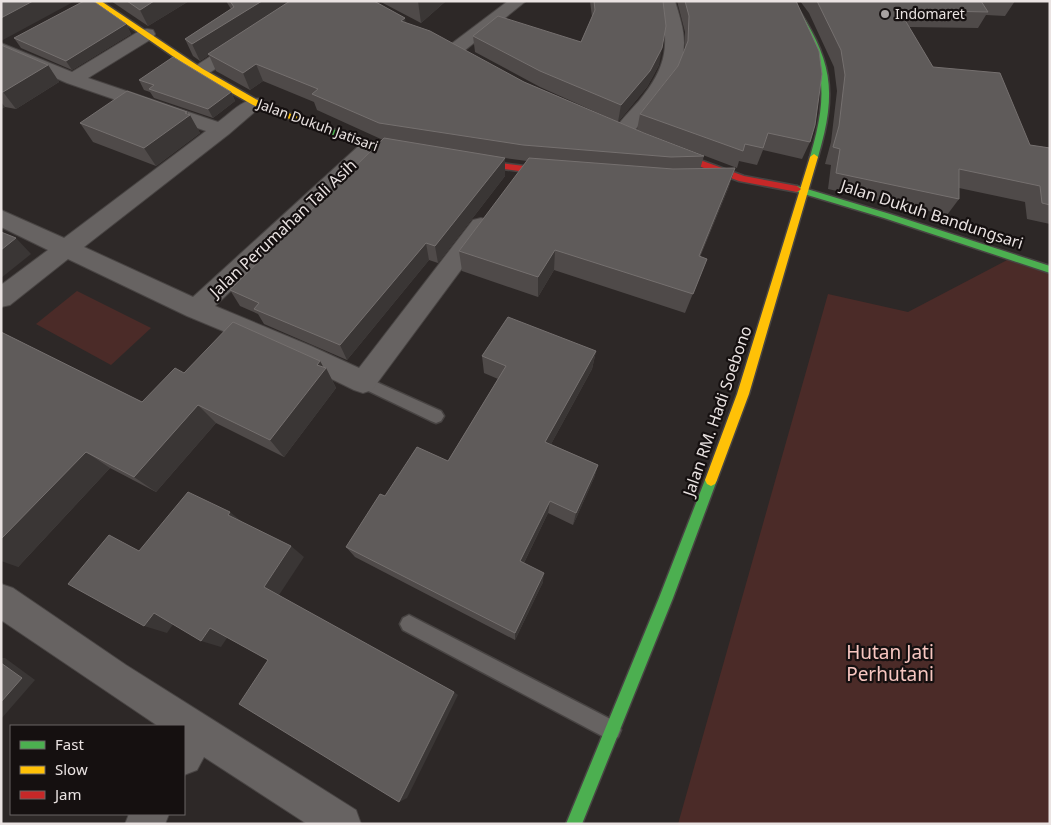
<svg xmlns="http://www.w3.org/2000/svg" width="1051" height="825" viewBox="0 0 1051 825" font-family="'Noto Sans',sans-serif">
<rect width="100%" height="100%" fill="#2d2827"/>
<g fill="#4b2b28">
<path d="M1011,258L1050,271V824H678L828,294L908,312Z"/>
<path d="M77,291L151,328L111,365L36,324Z"/>
</g>
<g fill="none" stroke-linecap="round" stroke-linejoin="round">
<g stroke="#484443" stroke-width="3">
<g id="lane">
<path d="M363,376L441,411L444,416L441,421L436,423L431,421L358,386L356,382L358,378Z"/>
<path d="M409,615L618,723L621,730L618,737L611,740L604,737L403,630L400,624L403,618Z"/>
</g>
</g>
<g stroke="#484443" stroke-width="2">
<g id="street">
<path d="M508,1H526L459,55L453,56L447,55L444,51L447,47Z"/>
<path d="M659,1H675C679,15 684,28 684,43C684,80 651,110 629,137L622,139L615,137L612,133C620,121 630,111 639,101C668,66 670,44 659,1Z"/>
<path d="M147,29L153,30L155,34L153,38L88,78L218,122C231,113 246,95 263,99L265,103L229,134L84,247L193,297L363,142L370,140L377,142L380,146L377,150L215,306L311,346L359,368L473,220L481,218L489,220L492,226L489,232L372,390L363,393L354,390L293,360L187,316L68,259L10,305L1,307V285L48,250L1,227V210L64,238L206,131L67,83L1,54V43L72,72L141,30Z"/>
<path d="M243,38L249,39L252,43L249,47L206,75L200,76L194,75L191,71L194,67L237,39Z"/>
<path d="M1,584L13,588L126,665L356,810L361,824H307L204,757L197,770L184,775V726H158L1,620Z"/>
<path d="M129,814H169L165,824H125Z"/>
</g>
</g>
<g stroke="#484443" stroke-width="3">
<g id="fast">
<path d="M787,1H793C832,59 838,90 818,157L814,160L810,157C830,90 825,60 787,1Z"/>
<path d="M324,128H330L372,144L411,150L415,153L411,156L367,148L324,132Z"/>
<path d="M797,186L890,214L1050,266V273L884,218L794,191L793,189Z"/>
<path d="M711,474L715,476L717,480L673,598L582,824H566L659,598L705,480L707,476Z"/>
</g>
</g>
<g stroke="#484443" stroke-width="3">
<g id="slow">
<path d="M93,1H101L203,69L259,101L331,130L330,132H324L253,105L197,73Z"/>
<path d="M814,154L818,157L749,394L717,480L715,484L711,486L707,484L705,480L737,394L810,157Z"/>
</g>
</g>
<g stroke="#484443" stroke-width="3">
<g id="jam">
<path d="M667,148L744,176L797,186L801,189L797,192L739,181L664,153V149Z"/>
<path d="M468,159L557,170L561,173L557,176L465,164L464,162Z"/>
</g>
</g>
<use href="#lane" fill="#676362" fill-rule="evenodd"/>
<use href="#street" fill="#676362" fill-rule="evenodd"/>
<use href="#fast" fill="#4caf50" fill-rule="evenodd"/>
<use href="#slow" fill="#ffc107" fill-rule="evenodd"/>
<use href="#jam" fill="#c62828" fill-rule="evenodd"/>
</g>
<g fill="#4f4a49">
<path d="M111,1H189L148,26Z"/>
<path d="M226,1H374L406,23L524,82L644,133L704,156L700,169L735,168L728,189L700,257L707,259L685,313L554,270L538,297L462,271L459,251L527,161L505,158V176L438,263L429,260L347,360L264,324L258,314L240,306L230,290L383,140L317,110L314,102L263,81L250,90L216,71L209,55L200,61L193,56L185,39L231,9Z"/>
<path d="M379,1H446L421,23Z"/>
<path d="M590,1H663L659,65L647,87L618,122L540,87L475,52L473,36L581,42L592,17Z"/>
<path d="M677,1H796L810,142L802,159L763,150L757,165L739,161L737,168L637,130L640,114L678,66L685,50V32Z"/>
<path d="M800,1H1015L1005,16L986,15L978,28L909,27L933,67L1030,145L1050,148V224L1027,219L1025,202L959,188V199L947,215L828,189L831,165L825,164L831,142L837,91L834,67L809,13Z"/>
<path d="M126,24L131,34L72,70L21,48L14,38Z"/>
<path d="M1,45L48,65L59,82L16,109L5,107L1,109Z"/>
<path d="M139,80L231,92L235,101L213,118L154,98L150,92L144,90Z"/>
<path d="M187,112L200,133L156,166L93,142L80,123Z"/>
<path d="M1,332L142,402L184,373L320,361L323,367L326,368L336,388L284,457L216,423L156,492L110,468L18,567Z"/>
<path d="M596,351L592,369L551,444L598,465L594,478L573,525L548,513L524,563L543,582L515,640L355,557L346,547L385,496L448,461L498,379L484,373L482,356Z"/>
</g>
<g fill="#3a3635">
<path d="M33,1H75L1,41V18Z"/>
<path d="M154,1H189L148,26L140,10Z"/>
<path d="M262,1H294L208,54L209,55L200,61L192,44Z"/>
<path d="M418,1H446L421,23Z"/>
<path d="M405,18L408,34L401,21Z"/>
<path d="M126,24L131,34L72,70L66,61Z"/>
<path d="M662,48L659,65L647,87L618,122L621,105Z"/>
<path d="M256,64L263,81L250,90L243,73Z"/>
<path d="M48,65L59,82L16,109L3,92Z"/>
<path d="M231,92L235,101L213,118L208,109Z"/>
<path d="M1,102L5,107L1,109Z"/>
<path d="M187,112L189,116L190,115L200,133L156,166L144,148Z"/>
<path d="M505,158V176L438,263L435,246Z"/>
<path d="M735,168L728,189L691,276L699,256Z"/>
<path d="M16,238L31,254L1,278V250Z"/>
<path d="M426,243L429,260L347,360L340,345Z"/>
<path d="M555,250L554,270L538,297V277Z"/>
<path d="M596,351L592,369L544,457L545,442Z"/>
<path d="M320,361L325,370L326,368L336,388L284,457L270,440L317,365Z"/>
<path d="M198,405L216,423L156,492L134,477Z"/>
<path d="M86,452L110,468L18,567L1,561V539Z"/>
<path d="M598,465L594,478L573,525L576,513Z"/>
<path d="M550,501L548,513L520,571V561Z"/>
<path d="M230,512L246,525L228,515Z"/>
<path d="M291,546L304,557L279,595L264,587Z"/>
<path d="M544,573L543,582L515,640V633Z"/>
<path d="M154,613L176,620L167,633L144,626Z"/>
<path d="M210,628L229,635L221,647L201,641Z"/>
<path d="M1,658H5L35,680L1,719Z"/>
<path d="M454,692L458,695L407,798L399,802Z"/>
</g>
<g fill="#5f5b5a" stroke="#75706f">
<path d="M1,1H33L1,18Z"/>
<path d="M84,1H93L126,24L66,61L14,38Z"/>
<path d="M127,1H154L140,10Z"/>
<path d="M230,1H262L192,44L185,39L234,7Z"/>
<path d="M290,1H374L405,18L401,21L430,31L524,82L644,133L704,156L671,157L523,145L379,123L312,94L318,89L256,64L243,73L208,54Z"/>
<path d="M594,1H663L666,26L662,48L650,71L621,105L540,71L473,36L498,16L581,42L595,10Z"/>
<path d="M685,1H796L819,51L822,74L815,125L810,142L768,133L763,148L745,144L743,151L640,114L678,66L688,41L689,16Z"/>
<path d="M817,1H981L988,12L899,10L933,67L1000,73L1030,145L1050,148V205L1042,203L1040,186L959,169V199L836,173L840,149L833,147L839,126L845,75L841,50Z"/>
<path d="M1,45L48,65L3,92H1Z"/>
<path d="M173,57L231,92L208,109L149,89L154,85L139,80Z"/>
<path d="M127,91L187,112L185,113L190,115L144,148L80,123Z"/>
<path d="M384,138L505,158L435,246L426,243L340,345L254,309L259,303L230,290Z"/>
<path d="M529,158L673,169L735,168L699,256L707,259L693,294L555,250L538,277L459,251Z"/>
<path d="M1,232L16,238L1,250Z"/>
<path d="M508,317L596,351L545,442L598,465L576,513L550,501L520,561L544,573L515,633L346,547L380,494L385,496L417,447L448,461L506,366L482,356Z"/>
<path d="M233,322L320,361L317,365L326,368L270,440L198,405L134,477L86,452L1,539V332L142,402L175,368L184,373Z"/>
<path d="M188,492L230,512L228,515L291,546L264,587L454,692L399,802L239,704L268,660L210,628L201,641L154,613L144,626L68,584L109,535L139,551Z"/>
<path d="M1,663L22,678L1,702Z"/>
</g>
<circle fill="#a8a2a1" stroke="#151010" stroke-width="2" cx="885" cy="14" r="5"/>
<g text-anchor="middle" stroke-width="4.5" stroke-linejoin="round" paint-order="stroke">
<g font-size="14" fill="#eae3e2" stroke="#151010" text-anchor="start">
<text x="895" y="19">Indomaret</text>
</g>
<g font-size="14" fill="#eae3e2" stroke="#151010">
<text transform="translate(318 125) rotate(20)" y="5">Jalan Dukuh Jatisari</text>
</g>
<g font-size="16" fill="#eae3e2" stroke="#151010">
<text transform="translate(932 214) rotate(18)" y="6">Jalan Dukuh Bandungsari</text>
<text transform="translate(283 228) rotate(-43)" y="6">Jalan Perumahan Tali Asih</text>
<text transform="translate(717 411) rotate(-71)" y="6">Jalan RM. Hadi Soebono</text>
</g>
<g font-size="19" fill="#f7c6c0" stroke="#151010">
<text x="890" y="659">Hutan Jati<tspan x="890" dy="22">Perhutani</tspan></text>
</g>
</g>
<rect width="1051" height="825" fill="none" stroke="#eae3e2" stroke-width="5"/>
<rect x="10" y="725" width="175" height="90" fill="#151010" stroke="#6a6464"/>
<rect x="20" y="741" width="25" height="8" fill="#4caf50" stroke="#6a6464"/>
<text x="55" y="750" font-size="15" fill="#eae3e2">Fast</text>
<rect x="20" y="766" width="25" height="8" fill="#ffc107" stroke="#6a6464"/>
<text x="55" y="775" font-size="15" fill="#eae3e2">Slow</text>
<rect x="20" y="791" width="25" height="8" fill="#c62828" stroke="#6a6464"/>
<text x="55" y="800" font-size="15" fill="#eae3e2">Jam</text>
</svg>
